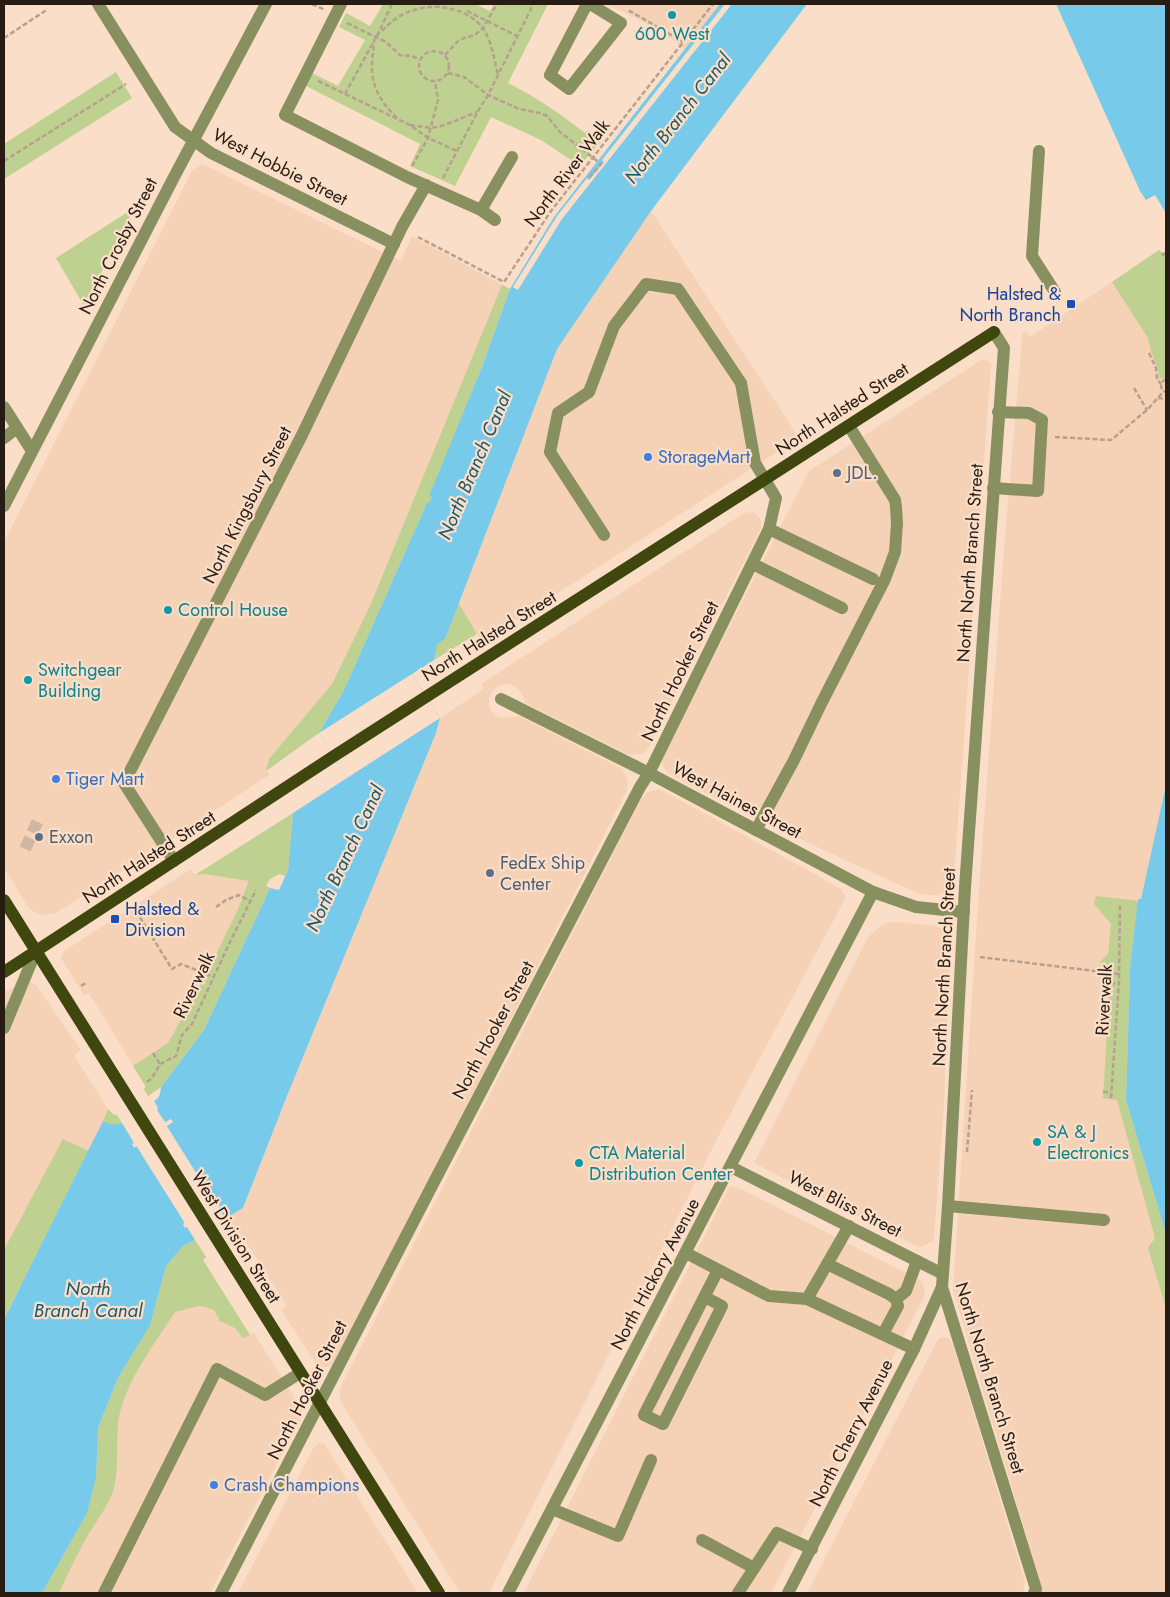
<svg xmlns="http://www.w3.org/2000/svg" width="1170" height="1597" viewBox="0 0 1170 1597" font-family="Jost,sans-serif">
<rect width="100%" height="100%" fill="#fbdec7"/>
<g fill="#f5d1b6">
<path d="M607,4H720L685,50L661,31Z"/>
<path d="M202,164L401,261L412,236L510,289L319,733L266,770L269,775L146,856L56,913L41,915L33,911L28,907L4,868V542L192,171Z"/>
<path d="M651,211L799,438L505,627L481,640L458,602L557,349Z"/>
<path d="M1159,250L1162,253L1166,251V785L1141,899H1138L1130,968L1126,1100L1166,1234V1593H1038L1040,1581L953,1290L979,888L1003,562L1022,337V334L1026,331L1030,337Z"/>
<path d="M983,359L989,362L991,365L954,876L949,887L944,892L938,895H926L917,893L761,821L668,774L663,765L662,758L809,471Z"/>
<path d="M753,512L756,514L761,520V529L647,750L644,753L629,755L525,703L522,694L515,686L508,684L500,685L494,690L489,698V704L491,711L496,716L503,718L519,716L621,768L624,772L628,781L627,790L338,1359L334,1365L328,1367H322L317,1365L281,1310L287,1306L242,1236L237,1239L225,1219L243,1208L287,1096L436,733L440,718L484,689L481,684L744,513Z"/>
<path d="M660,789L840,888L846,897L721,1131L489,1593H460L340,1401V1390L343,1382L640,801L648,792Z"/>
<path d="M191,869L195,875L204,874L249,881L270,888L161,1087L148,1096L144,1089L146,1087L89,993L84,995L61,958L62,955L64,951Z"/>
<path d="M896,922L937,926L943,929L950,938L944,1106L934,1238L931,1242L921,1247L916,1246L754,1163L867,939L873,932L881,926L887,923Z"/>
<path d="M31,982L35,984L81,1050L74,1055L108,1109L89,1151L4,1318V992L19,985Z"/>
<path d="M732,1186L741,1189L922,1281L924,1286L925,1295L771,1593H524L728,1189Z"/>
<path d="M195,1240L206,1257L203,1260L250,1335L254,1333L302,1410V1416L210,1593H42L98,1428Z"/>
<path d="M942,1337L948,1338L951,1341L954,1348L1025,1582L1023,1593H807L938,1339Z"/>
<path d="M319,1443L325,1445L418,1593H238L314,1447Z"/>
</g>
<g fill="#bed190">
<path d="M383,4H475L490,11L494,4H548L508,83C536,97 561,114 585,133L588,130L601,141L580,166L541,140L491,117L455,186L410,166L420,144L306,86L312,73L338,86L365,40L339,27L346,13L370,26Z"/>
<path d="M116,72L132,98L4,179V144Z"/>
<path d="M134,208L84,306L56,258Z"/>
<path d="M1159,250L1162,253L1166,251V377L1162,379L1159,377L1158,370L1151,351L1148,338L1112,282Z"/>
<path d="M502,285L510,289L482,367L430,496L432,497L429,504L427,503L344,690L319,733L266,771L269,759L332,684L370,606Z"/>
<path d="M458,602L477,634L434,660L437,643L445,639Z"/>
<path d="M293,813L288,870L285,876L279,874L270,879L266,886L270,888L204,1030L161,1087L148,1096L144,1089L146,1087L133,1066L168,1043L207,973L238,909L249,881L204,874L195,875Z"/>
<path d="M1096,896L1138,901L1130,968L1126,1100L1166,1234V1308L1148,1248L1155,1238L1117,1100L1103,1098L1110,978L1100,962L1108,954L1111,924L1094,904Z"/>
<path d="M108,1109L114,1115L116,1114L122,1122C114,1126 110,1126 103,1121Z"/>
<path d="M63,1139L89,1151L4,1318V1250Z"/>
<path d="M195,1240L206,1257L203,1260L250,1335L243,1338L235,1328L220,1321L214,1310L206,1307L198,1306L175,1312C155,1344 122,1385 118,1424C116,1445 119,1468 114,1488C109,1505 97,1520 88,1535C77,1554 68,1573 59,1593H42L87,1513L96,1478L98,1428L118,1378L150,1324L166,1266L183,1246Z"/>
</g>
<g fill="#78caeb">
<path d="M720,4H807L651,211L557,349L445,639L437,644L434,660L412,674L440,718L436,733L287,1096L243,1208L225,1219L218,1208L220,1207L217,1202L183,1224L185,1228L187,1227L195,1240L183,1246L166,1266L150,1325L118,1378L98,1428L96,1478L87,1513L42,1593H4V1319L103,1121C110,1125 114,1126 122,1122L134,1143L132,1144L134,1148L173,1122L171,1119L165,1122L157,1110L158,1108L154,1101C160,1098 160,1094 161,1087L204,1030L270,888L279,890L288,870L293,813L347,778L319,733L344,690L427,503H429L432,497L429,496L482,367L510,289L554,217Z"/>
<path d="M1056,4H1166V213L1155,195L1146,200L1140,191Z"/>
<path d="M1166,785V1234L1126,1100L1130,968L1138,899H1141Z"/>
</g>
<g fill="#fbdec7">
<path d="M725,4H732L562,219L518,290L513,287L557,216L587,178L589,180L604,162L602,160Z"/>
<path d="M412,674L440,718L347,778L319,733Z"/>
<path d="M151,1101L227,1222L223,1221L216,1209V1205L186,1225L120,1120L124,1121L137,1143L164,1125L155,1111V1108Z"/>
</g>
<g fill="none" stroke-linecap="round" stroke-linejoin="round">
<path stroke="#d0b7a3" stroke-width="12" stroke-dasharray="12 6" stroke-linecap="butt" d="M25,849L39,818"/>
<g stroke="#b7a08e" stroke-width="2.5" stroke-dasharray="5 2.5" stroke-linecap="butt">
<path d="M312,4L325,10"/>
<path d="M467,11L517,36"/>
<path d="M629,12L630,11L683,42"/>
<path d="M347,23L386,42L400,55L412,56L420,60"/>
<path d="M377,36L392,4"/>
<path d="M4,38L48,9"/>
<circle cx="434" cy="66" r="15"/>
<path d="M445,55L457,42L464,38L475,35L483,28L497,4"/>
<path d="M448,73L464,77L488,95L519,109L540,113L547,116L560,132L601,164L588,179"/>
<path d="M318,81L410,125L428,138L457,151"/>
<path d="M345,94L374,41"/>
<path d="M397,118C377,98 369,82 373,53C374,49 373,42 375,38C377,34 383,30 386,27C411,0 460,0 483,28C492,42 494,59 498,75"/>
<path d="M410,125L431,128L445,125L477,112"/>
<path d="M4,161L126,84"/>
<path d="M412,166L428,138L438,100L435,81"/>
<path d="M443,178L478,111L488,95L531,9L530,4"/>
<path d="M418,237L504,282L551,211L713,4"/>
<path d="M1162,253L1163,255L1166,253"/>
<path d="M1149,353L1156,368L1157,379L1161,384"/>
<path d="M1166,379L1162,382L1161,386L1162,390L1166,392"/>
<path d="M1134,388L1147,410"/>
<path d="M1158,398L1166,399"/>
<path d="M1055,437L1111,440L1147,410L1164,391"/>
<path d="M216,907L226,900L239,895L250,901"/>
<path d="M136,911L172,969L181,964L214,977"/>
<path d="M980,957L1119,974"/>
<path d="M1110,983L1119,984"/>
<path d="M81,986L86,983"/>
<path d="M153,1053L160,1064"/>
<path d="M147,1082L152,1078L160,1064L176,1056L182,1035L192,1024L228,946L256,890"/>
<path d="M1103,1092H1111"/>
<path d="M1111,1098L1119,981L1120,904"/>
<path d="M967,1152L972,1090"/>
</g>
<g stroke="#88905f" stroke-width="12">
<path d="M98,4L175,127L211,153L394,244"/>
<path d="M341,4L285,115L407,177L481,210L495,220"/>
<path d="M587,4L550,75L569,89L621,23L590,4"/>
<path d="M1039,151L1032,256L1055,292"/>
<path d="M481,210L512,157"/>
<path d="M994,332L1004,348L965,887L948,1206L942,1287L1036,1589L1034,1593"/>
<path d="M4,407L32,451"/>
<path d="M4,438L17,428"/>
<path d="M993,488L1038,491L1042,420L1029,413L998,412"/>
<path d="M4,506L174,177L266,4"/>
<path d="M769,529L873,579"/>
<path d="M753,564L842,608"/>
<path d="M501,699L649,773L873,892L916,907L964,912"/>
<path d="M756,830L794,760L821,704L885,579L895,552L897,523L896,507L895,500L849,426"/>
<path d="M174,861L124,783L302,435L402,227L426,185"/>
<path d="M4,1028L36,951"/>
<path d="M731,1167L943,1274"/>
<path d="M948,1206L1104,1220"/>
<path d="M686,1253L769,1296L807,1299L914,1349"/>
<path d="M827,1264L889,1294L896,1299L898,1306L883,1334"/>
<path d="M705,1297L722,1306L663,1424L644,1415L718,1270"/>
<path d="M807,1299L849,1226"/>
<path d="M896,1299L906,1291L917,1261"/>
<path d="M552,1509L618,1536L651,1460"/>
<path d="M702,1540L754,1568"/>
<path d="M104,1593L217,1369L265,1395L300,1373"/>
<path d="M221,1593L434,1182L640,787L649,773L769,529L776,498L755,463L741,383L678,289L646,284L614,326L589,392L558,413L550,452L604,535"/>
<path d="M508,1593L873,892"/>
<path d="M738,1593L777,1533L812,1549"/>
<path d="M788,1593L914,1349L942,1287"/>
</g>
<g stroke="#40470e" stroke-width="12">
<path d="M4,900L439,1593"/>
<path d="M4,972L334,756L994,332"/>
</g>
</g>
<g fill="#0f9aa8" stroke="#fbdec7" stroke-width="2">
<circle cx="672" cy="15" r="5"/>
<circle cx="168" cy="610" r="5"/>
<circle cx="28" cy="680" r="5"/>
<circle cx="1037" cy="1142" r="5"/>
<circle cx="579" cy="1163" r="5"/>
</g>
<g fill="#1a4fb4" stroke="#fbdec7" stroke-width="2">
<rect x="1066" y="299" width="10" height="10" rx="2.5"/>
<rect x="110" y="914" width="10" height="10" rx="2.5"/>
</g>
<g fill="#3f7fe0" stroke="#fbdec7" stroke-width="2">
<circle cx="648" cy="457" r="5"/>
<circle cx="56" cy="779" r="5"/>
<circle cx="214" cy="1485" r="5"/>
</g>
<g fill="#5c6f8a" stroke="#fbdec7" stroke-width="2">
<circle cx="837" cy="473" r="5"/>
<circle cx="39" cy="837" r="5"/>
<circle cx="490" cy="873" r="5"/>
</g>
<g text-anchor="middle" stroke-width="4.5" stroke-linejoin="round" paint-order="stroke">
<g font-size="18" fill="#0d838f" stroke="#fbdec7" text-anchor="start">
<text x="672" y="40" text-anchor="middle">600 West</text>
<text x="178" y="616">Control House</text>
<text x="38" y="676">Switchgear<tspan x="38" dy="21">Building</tspan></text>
<text x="1047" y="1138">SA &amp; J<tspan x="1047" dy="21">Electronics</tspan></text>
<text x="589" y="1159">CTA Material<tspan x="589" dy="21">Distribution Center</tspan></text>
</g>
<g font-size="18" fill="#261c14" stroke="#fbdec7">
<text transform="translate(280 167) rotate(27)" y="6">West Hobbie Street</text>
<text transform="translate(567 173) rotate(-53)" y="6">North River Walk</text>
<text transform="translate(118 246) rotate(-63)" y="6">North Crosby Street</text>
<text transform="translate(842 409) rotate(-33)" y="6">North Halsted Street</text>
<text transform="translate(247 505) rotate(-63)" y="6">North Kingsbury Street</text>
<text transform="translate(970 563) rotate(-86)" y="6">North North Branch Street</text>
<text transform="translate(489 636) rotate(-32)" y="6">North Halsted Street</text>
<text transform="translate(680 671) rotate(-64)" y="6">North Hooker Street</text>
<text transform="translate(737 800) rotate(28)" y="6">West Haines Street</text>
<text transform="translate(149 857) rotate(-33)" y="6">North Halsted Street</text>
<text transform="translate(944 967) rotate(-87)" y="6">North North Branch Street</text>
<text transform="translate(194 985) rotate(-64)" y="6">Riverwalk</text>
<text transform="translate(1104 1000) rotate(-87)" y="6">Riverwalk</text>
<text transform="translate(493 1030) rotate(-62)" y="6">North Hooker Street</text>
<text transform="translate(845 1204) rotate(27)" y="6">West Bliss Street</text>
<text transform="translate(236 1237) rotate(58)" y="6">West Division Street</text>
<text transform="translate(655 1274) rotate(-62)" y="6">North Hickory Avenue</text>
<text transform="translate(990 1378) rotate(73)" y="6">North North Branch Street</text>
<text transform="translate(307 1390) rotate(-63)" y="6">North Hooker Street</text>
<text transform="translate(851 1433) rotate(-63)" y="6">North Cherry Avenue</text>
</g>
<g font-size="18" fill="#164399" stroke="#fbdec7" text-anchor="end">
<text x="1061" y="300">Halsted &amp;<tspan x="1061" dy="21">North Branch</tspan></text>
<text x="125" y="915" text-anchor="start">Halsted &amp;<tspan x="125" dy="21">Division</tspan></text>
</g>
<g font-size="18" fill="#366cbe" stroke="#fbdec7" text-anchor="start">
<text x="658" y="463">StorageMart</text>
<text x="66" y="785">Tiger Mart</text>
<text x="224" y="1491">Crash Champions</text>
</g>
<g font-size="18" fill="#4e5e75" stroke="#fbdec7" text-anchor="start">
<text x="847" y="479">JDL.</text>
<text x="49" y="843">Exxon</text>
<text x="500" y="869">FedEx Ship<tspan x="500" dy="21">Center</tspan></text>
</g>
<g font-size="19" font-style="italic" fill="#185a71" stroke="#fbdec7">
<text transform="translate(677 118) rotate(-52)" y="7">North Branch Canal</text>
<text transform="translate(474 465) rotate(-67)" y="7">North Branch Canal</text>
<text transform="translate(344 858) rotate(-65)" y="7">North Branch Canal</text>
<text x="88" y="1295">North<tspan x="88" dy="22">Branch Canal</tspan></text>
</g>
</g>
<rect width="1170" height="1597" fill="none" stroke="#261c14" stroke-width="10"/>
</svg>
